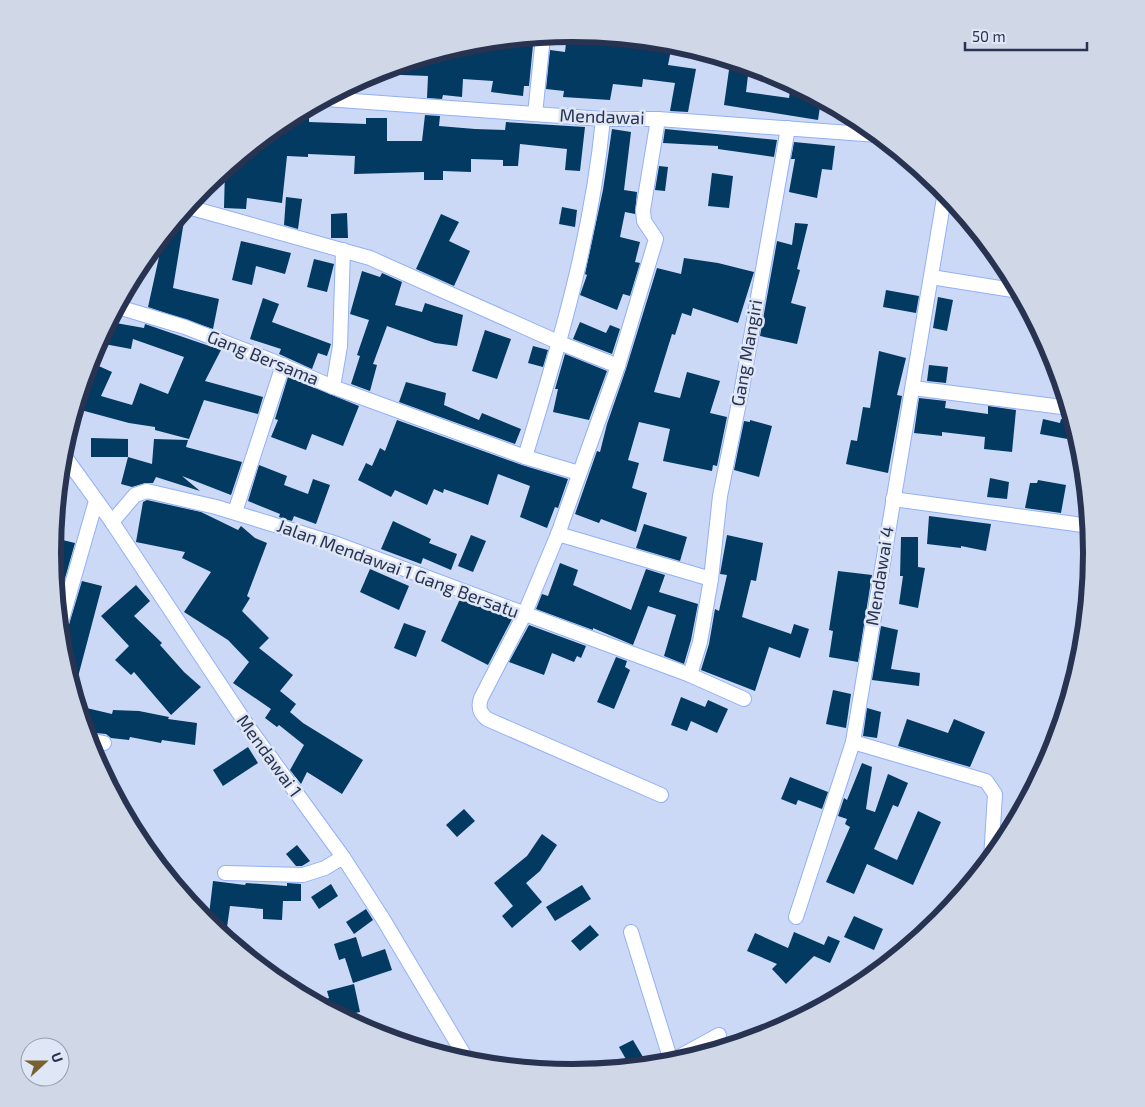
<svg xmlns="http://www.w3.org/2000/svg" width="1145" height="1107" viewBox="0 0 1145 1107" font-family="'Exo 2',sans-serif">
<rect width="100%" height="100%" fill="#cbd9f6"/>
<g fill="#023a61">
<path d="M567,34L620,38V41L671,50L668,65L696,69L688,112L670,111L675,83L643,79L642,87L613,84L610,100L563,97L564,91L546,89L550,50L565,52Z"/>
<path d="M494,42L533,45L529,86H524L523,96L491,92L493,81L463,79L462,97L443,95L442,99L427,98L428,76L377,74V72L471,44Z"/>
<path d="M730,63L749,67L746,92L789,98L791,84L802,90L801,97L821,100L818,120L724,105Z"/>
<path d="M309,108V122L366,124V118H387V141H422L425,115L440,116L439,126L475,129L505,130L506,122L585,127L580,171L565,170L567,149L520,144L518,166H503V160L471,159V172L443,171V180H424V172L354,174L355,156L308,154V157L287,156L282,203L247,198L246,209L224,208L225,169L284,121Z"/>
<path d="M612,129L631,132L624,190L637,192L635,214L625,212L620,237L640,242L635,262L640,263L630,296L623,294L617,310L580,295L587,275L585,274L603,190Z"/>
<path d="M665,129L777,140L774,157L718,149V146L663,143Z"/>
<path d="M794,142L835,146L832,170L822,169L817,198L789,192L795,159H791Z"/>
<path d="M659,166L668,167L665,191L655,190Z"/>
<path d="M712,173L733,176L729,208L708,206Z"/>
<path d="M286,197L302,199L298,229L284,225Z"/>
<path d="M562,207L577,210L575,227L559,224Z"/>
<path d="M347,213L348,238H331V214Z"/>
<path d="M182,214L185,215L173,288L219,299L213,329L148,307L159,257L148,255Z"/>
<path d="M441,214L459,222L449,241L470,251L454,286L416,269Z"/>
<path d="M795,223L808,224L797,269L800,270L791,303L806,307L797,344L760,336L777,241L792,245Z"/>
<path d="M241,241L291,253L285,274L256,266L252,285L232,280Z"/>
<path d="M684,258L718,263L754,272L738,323L693,308L691,316L682,313L675,335L672,334L654,392L680,398L687,372L720,381L710,413L727,417L717,466L713,465L712,471L663,461L670,429L639,422L628,460L639,463L632,488L647,493L636,532L601,519L599,523L575,514L597,451L600,452L607,424L626,369L657,268L681,274Z"/>
<path d="M314,259L334,264L327,292L307,287Z"/>
<path d="M362,271L380,277L382,273L402,282L395,305L422,312L425,303L463,315L457,346L435,343L387,326L373,364L377,365L370,391L351,384L360,356L357,355L369,320L350,314Z"/>
<path d="M886,290L919,296L916,313L883,307Z"/>
<path d="M938,297L953,300L947,331L933,328Z"/>
<path d="M263,298L279,304L272,322L331,344L327,356L318,353L312,369L279,354L281,349L250,339Z"/>
<path d="M110,322L144,328L145,324L221,350L205,381L263,397L258,414L204,400L189,439L155,430V427L129,423L77,409L92,363L112,372L101,396L132,405L140,383L168,394L184,357L133,339L131,349L99,343Z"/>
<path d="M580,322L606,333L610,325L620,329L612,354L573,339Z"/>
<path d="M485,330L511,339L497,379L472,371Z"/>
<path d="M533,346L548,350L543,367L528,363Z"/>
<path d="M879,351L906,358L897,395L902,396L888,473L846,464L851,440L857,441L863,407L870,408Z"/>
<path d="M565,354L607,371L589,420L553,412L558,389H555Z"/>
<path d="M929,365L948,367L946,383L927,381Z"/>
<path d="M288,377L359,406L343,446L312,434L306,450L271,437L278,420L275,419Z"/>
<path d="M406,382L446,393L444,405L479,420L482,413L521,429L515,444L399,402Z"/>
<path d="M919,398L946,401L945,408L988,414V406L1016,410L1012,452L984,449L985,437L942,432V436L914,433Z"/>
<path d="M1043,419L1060,423L1061,419L1073,421L1075,429L1073,440L1040,434Z"/>
<path d="M397,420L522,465L568,479L558,508L555,507L547,528L520,517L530,486L498,474L488,505L444,489L443,493L434,489L427,505L395,490L391,497L358,480L366,463L372,466L380,448L385,451Z"/>
<path d="M750,420L772,426L759,477L734,470L744,421L750,422Z"/>
<path d="M91,438L128,439V457H91Z"/>
<path d="M154,439L188,440L186,447L242,462L231,495L182,476L200,491L156,477L153,483H145L132,487L121,484L128,457L152,464Z"/>
<path d="M259,465L287,476L284,485L308,494L313,479L330,485L316,524L294,516L292,521L288,520L279,517L280,514L248,501Z"/>
<path d="M990,478L1009,482L1007,499L987,497Z"/>
<path d="M1038,480L1066,485L1061,513L1025,508L1030,483H1037Z"/>
<path d="M147,500L201,512L238,530L241,526L255,538L267,543L247,596L250,598L242,611L269,638L259,648L293,675L280,691L296,704L290,712L303,723L363,760L342,794L307,772L301,784L290,770L304,745L279,725L277,727L265,718L271,709L233,683L249,662L228,640L184,612L211,572L182,558L185,552L136,542L143,502Z"/>
<path d="M929,516L991,524L986,551L961,546V548L927,544Z"/>
<path d="M393,521L431,539L429,543L457,554L451,570L423,558L421,564L381,549Z"/>
<path d="M644,524L687,537L680,561L636,548Z"/>
<path d="M471,535L486,541L473,572L458,566Z"/>
<path d="M727,535L763,543L756,581L751,580L742,617L791,634L794,624L809,629L800,658L769,647L755,691L701,670L709,644L715,609L719,611L727,575L720,574Z"/>
<path d="M901,537H918V567L925,568L918,608L899,604L903,576H900Z"/>
<path d="M54,538L75,543L58,603L53,553Z"/>
<path d="M560,563L578,570L573,585L631,610L646,569L665,575L659,592L698,604L691,640L684,664L664,656L676,615L648,606L633,645L593,628V630L536,609L542,594L548,596Z"/>
<path d="M370,569L409,586L399,610L360,592Z"/>
<path d="M838,571L872,575L858,662L829,657L833,631L829,630Z"/>
<path d="M82,581L102,586L74,692L63,655L61,635L68,628Z"/>
<path d="M136,585L150,601L134,616L162,643L160,645L184,672L201,687L171,715L134,672L131,675L115,660L129,646L101,616Z"/>
<path d="M460,599L512,619L488,665L441,641Z"/>
<path d="M404,623L426,631L416,657L394,648Z"/>
<path d="M529,625L586,646L581,658L577,656L574,662L552,653L544,675L509,662Z"/>
<path d="M881,626L898,630L891,669L920,673L919,686L872,680Z"/>
<path d="M616,657L627,661L625,667L630,670L614,709L597,702Z"/>
<path d="M833,690L851,694L846,728L826,724Z"/>
<path d="M681,697L705,707L708,700L728,709L717,733L691,721L687,731L671,725Z"/>
<path d="M78,706L112,714L113,710L139,711L169,717L168,719L197,723L195,745L162,740L161,743L130,737L129,740L111,738L106,734L86,732Z"/>
<path d="M867,708L881,712L877,738L863,736Z"/>
<path d="M907,719L948,733L954,719L985,732L970,767L898,746Z"/>
<path d="M248,747L258,763L223,786L213,770Z"/>
<path d="M862,763L872,767L866,809L875,812L888,774L908,783L898,807L893,805L874,849L897,860L918,811L941,822L913,885L867,864L854,894L826,882L850,827L845,824L847,819L838,816L844,798L847,800Z"/>
<path d="M790,777L828,792L822,809L798,800L796,805L781,799Z"/>
<path d="M464,809L475,821L457,837L446,825Z"/>
<path d="M542,834L557,845L540,871L526,883L542,902L512,928L502,916L513,906L494,883L527,856Z"/>
<path d="M297,845L310,861L302,866H296L286,854Z"/>
<path d="M213,881L245,885L246,883L287,886V883L301,884V901H283L282,920L263,919V909L230,906L227,927L210,925L208,923Z"/>
<path d="M331,884L338,896L319,909L311,897Z"/>
<path d="M582,885L591,899L555,921L546,907Z"/>
<path d="M366,909L373,920L354,934L346,922Z"/>
<path d="M854,916L883,929L874,950L844,937Z"/>
<path d="M590,925L599,935L580,951L571,941Z"/>
<path d="M794,932L824,945L828,936L840,941L830,963L814,956L786,984L772,969L777,964L747,951L755,933L788,948Z"/>
<path d="M356,937L362,957L385,949L392,970L353,983L345,958L339,960L334,944Z"/>
<path d="M354,984L360,1012L341,1016L316,1003L329,998L327,991Z"/>
<path d="M633,1040L646,1062L631,1068L619,1047Z"/>
</g>
<g fill="none" stroke-linecap="round" stroke-linejoin="round">
<g stroke="#92b0f7" stroke-width="16">
<g id="street">
<path d="M326,99L603,119H658L878,135"/>
<path d="M535,114L543,37"/>
<path d="M658,119L643,210L644,221L656,239L618,366L558,534L524,615L481,698C478,707 479,713 487,719L661,795"/>
<path d="M945,192L853,742L986,781L995,794L991,859"/>
<path d="M188,207L370,258L560,343L618,366"/>
<path d="M931,277L1019,291"/>
<path d="M118,307L185,327L270,360L333,387L525,457L579,473"/>
<path d="M333,387L340,346L343,250"/>
<path d="M913,388L1062,407"/>
<path d="M63,454L112,522L249,728L343,857L383,919L469,1063"/>
<path d="M525,457C559,346 592,236 603,119"/>
<path d="M893,499L1090,526"/>
<path d="M235,512L283,365"/>
<path d="M112,522L135,495L147,491L216,507L337,544L690,675L744,699"/>
<path d="M558,534L711,579"/>
<path d="M60,626L96,501"/>
<path d="M690,675L700,642L711,579L720,496L742,388L788,128"/>
<path d="M89,740L104,743"/>
<path d="M225,873L303,875L325,868L343,857"/>
<path d="M796,917L853,742"/>
<path d="M631,932L671,1061"/>
<path d="M666,1064L719,1035"/>
</g>
</g>
<use href="#street" stroke="#fff" stroke-width="14"/>
</g>
<g text-anchor="middle" stroke-width="5" stroke-linejoin="round" paint-order="stroke">
<g font-size="18" fill="#273350" stroke="#dfe6f5">
<text transform="translate(602 117) rotate(2)" y="6">Mendawai</text>
<text transform="translate(747 353) rotate(-80)" y="6">Gang Mangiri</text>
<text transform="translate(263 358) rotate(22)" y="6">Gang Bersama</text>
<text transform="translate(398 569) rotate(20)" y="6">Jalan Mendawai 1 Gang Bersatu</text>
<text transform="translate(880 576) rotate(-81)" y="6">Mendawai 4</text>
<text transform="translate(269 756) rotate(54)" y="6">Mendawai 1</text>
</g>
</g>
<path d="M0 0H1145V1107H0ZM61 553a511 511 0 1 1 1022 0a511 511 0 1 1-1022 0Z" fill="#d0d8e8" fill-rule="evenodd"/>
<path fill="none" stroke="#273350" stroke-width="6" d="M61 553a511 511 0 1 1 1022 0a511 511 0 1 1-1022 0Z"/>
<g transform="translate(45 1062) rotate(69)"><circle r="24" fill="#dfe6f5" stroke="#959eb3"/>
<path d="M0-4L9 19L0 12L-9 19Z" fill="#766130"/>
<text y="-8" font-size="14" font-weight="bold" text-anchor="middle" fill="#273350">U</text>
</g>
<path d="M965 42v8h122v-8" fill="none" stroke="#273350" stroke-width="2.5"/>
<text x="972" y="42" font-size="15" fill="#273350" stroke="#dfe6f5" stroke-width="4" paint-order="stroke">50 m</text>
</svg>
